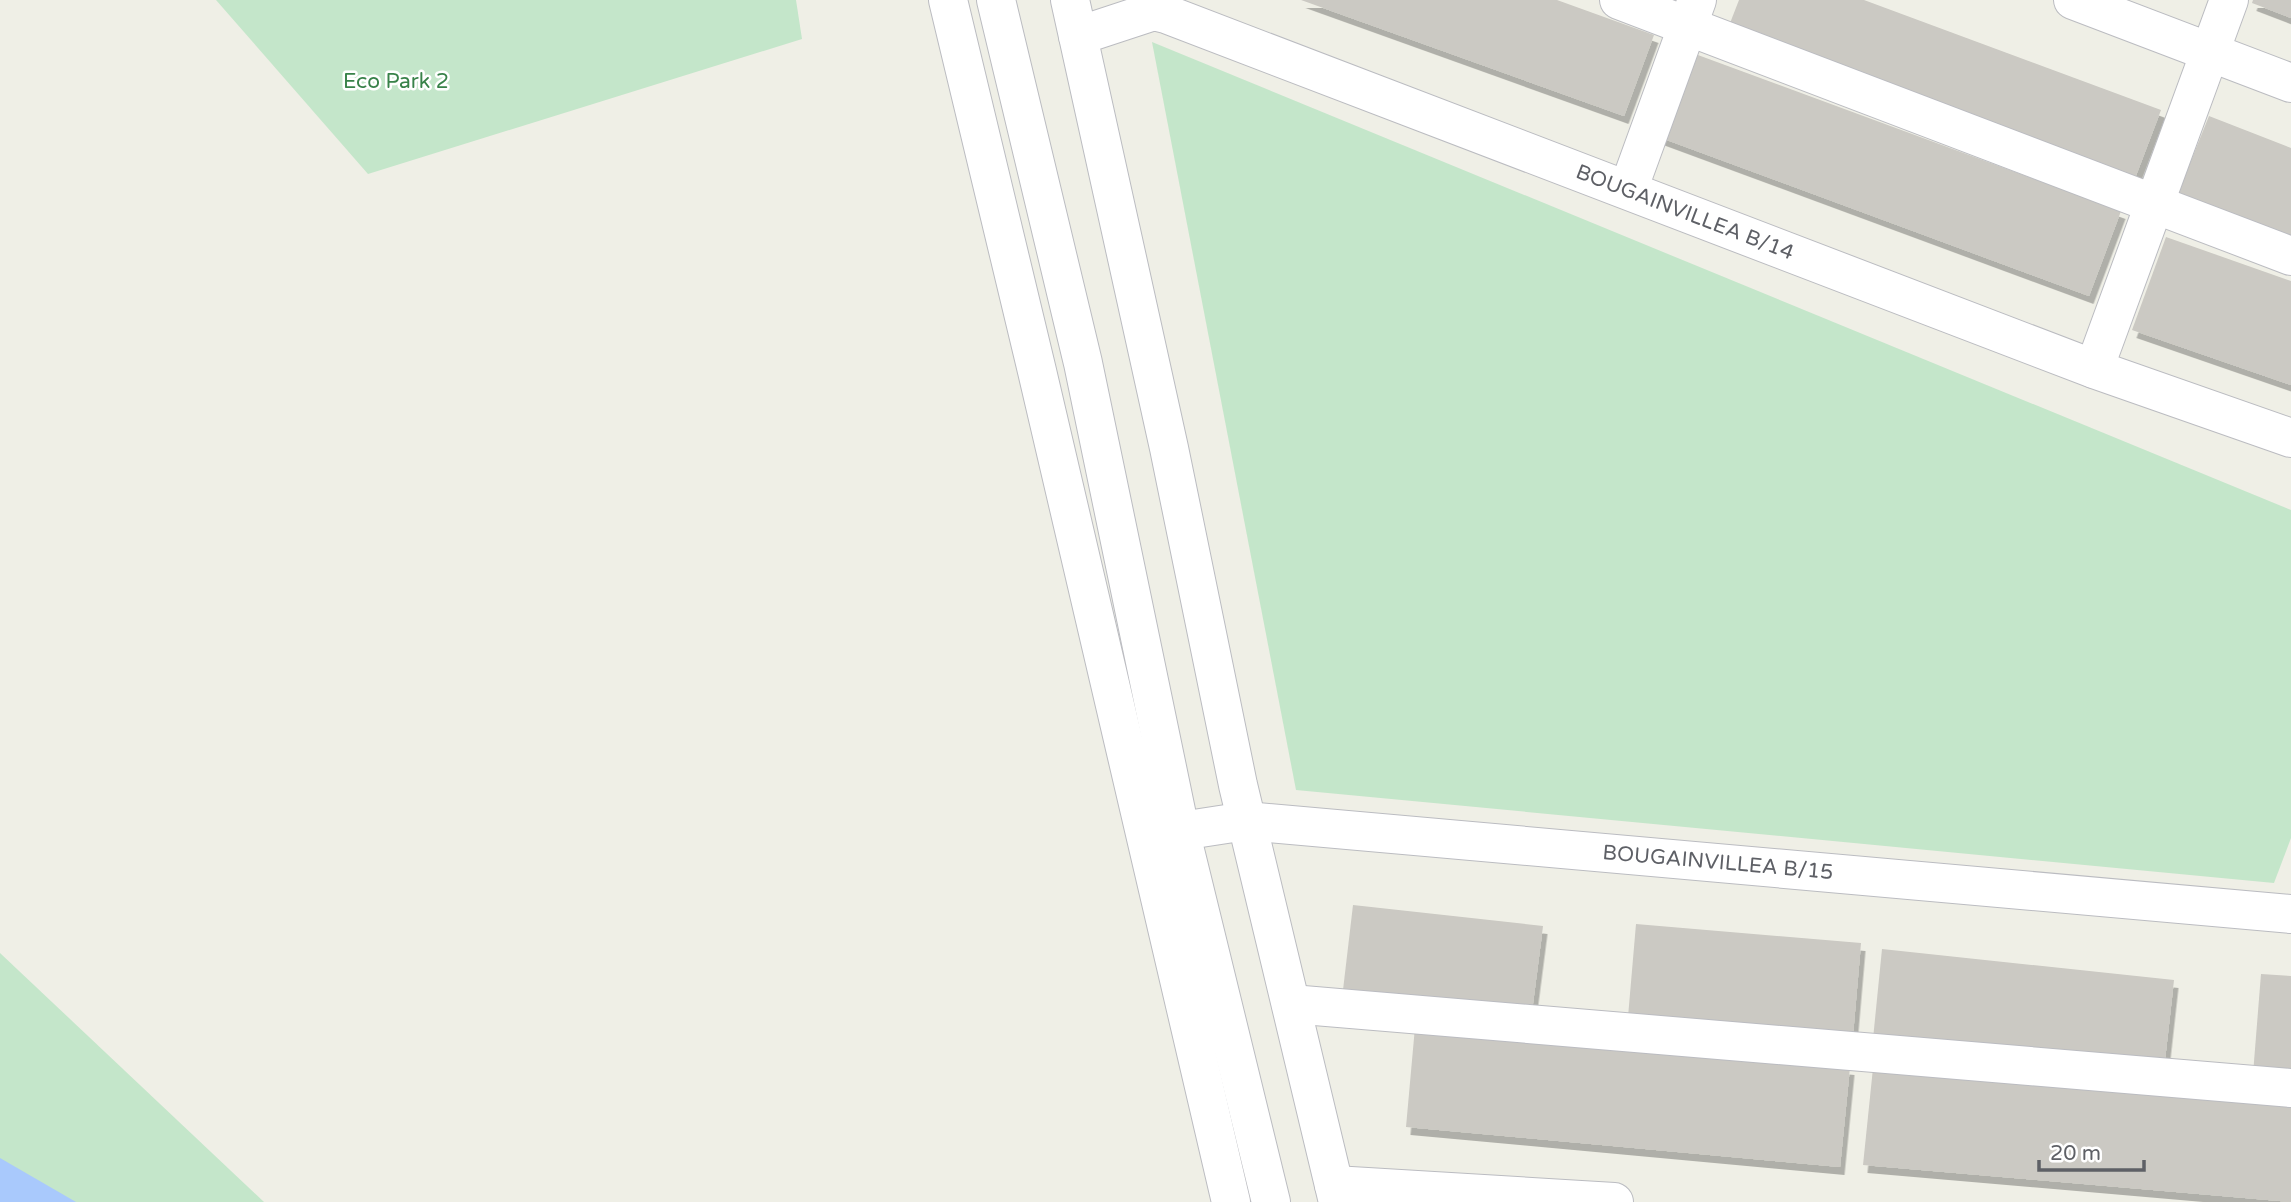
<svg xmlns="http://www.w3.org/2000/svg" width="2291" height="1202" viewBox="0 0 2291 1202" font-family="'Varela Round',sans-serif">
<defs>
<filter id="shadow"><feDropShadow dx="4.5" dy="8" stdDeviation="0" flood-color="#0004"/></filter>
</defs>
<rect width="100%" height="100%" fill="#efefe6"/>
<g fill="#c4e6ca">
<path d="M216,0H796L802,39L368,174Z"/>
<path d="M1152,42L2291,510V838L2274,883L1296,790Z"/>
<path d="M0,953L264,1202H0Z"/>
</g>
<path fill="#a9c9fc" d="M0,1158L76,1202H0Z"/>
<g fill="#cbc9c3" filter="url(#shadow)">
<path d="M1301,0H1557L1654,35L1624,116Z"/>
<path d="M1739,0H1864L2161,110L2132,186L1725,36Z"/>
<path d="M2253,0H2291V18L2252,3Z"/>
<path d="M1687,51L2121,211L2089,296L1656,136Z"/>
<path d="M2209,116L2291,148V249L2174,203Z"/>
<path d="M2166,237L2291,281V385L2132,330Z"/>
<path d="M1353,905L1543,926L1532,1011L1343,990Z"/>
<path d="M1636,924L1861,943L1853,1035L1628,1017Z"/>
<path d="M1882,949L2174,980L2164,1069L1873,1039Z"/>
<path d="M2261,974L2291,976V1077L2253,1074Z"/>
<path d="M1415,1027L1850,1067L1840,1167L1406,1127Z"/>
<path d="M1873,1068L2291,1104V1202L1863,1165Z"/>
</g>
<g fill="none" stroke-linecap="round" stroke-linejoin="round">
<g stroke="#bbbcc1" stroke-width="40">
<g id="minor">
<path d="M948,0L1037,371L1231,1202"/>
<path d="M996,0L1083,363L1180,830L1271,1202"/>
<path d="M1070,0L1169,448L1238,785L1338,1202"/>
<path d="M1619,0L2291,256"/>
<path d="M2073,0L2291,83"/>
<path d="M1078,36L1154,11L1166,14L2094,369L2291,438"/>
<path d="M1628,190L1697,0"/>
<path d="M2094,369L2229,0"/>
<path d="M1155,835L1246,821L2291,914"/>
<path d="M1291,1004L2291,1088"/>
<path d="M1334,1185L1614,1202"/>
</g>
</g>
<use href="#minor" stroke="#fff" stroke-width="38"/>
</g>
<g text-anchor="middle" stroke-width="5" stroke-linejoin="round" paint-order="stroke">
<g font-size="21" fill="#388249" stroke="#fff">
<text x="396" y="88">Eco Park 2</text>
</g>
<g font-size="21" fill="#5e6066" stroke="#fff">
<text transform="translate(1685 212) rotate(21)" y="7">BOUGAINVILLEA B/14</text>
<text transform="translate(1718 862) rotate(5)" y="7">BOUGAINVILLEA B/15</text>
</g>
</g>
<path d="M2039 1160v10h105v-10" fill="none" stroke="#5e6066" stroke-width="3.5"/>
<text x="2050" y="1160" font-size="21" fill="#5e6066" stroke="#ffffff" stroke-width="5" paint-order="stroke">20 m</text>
</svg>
